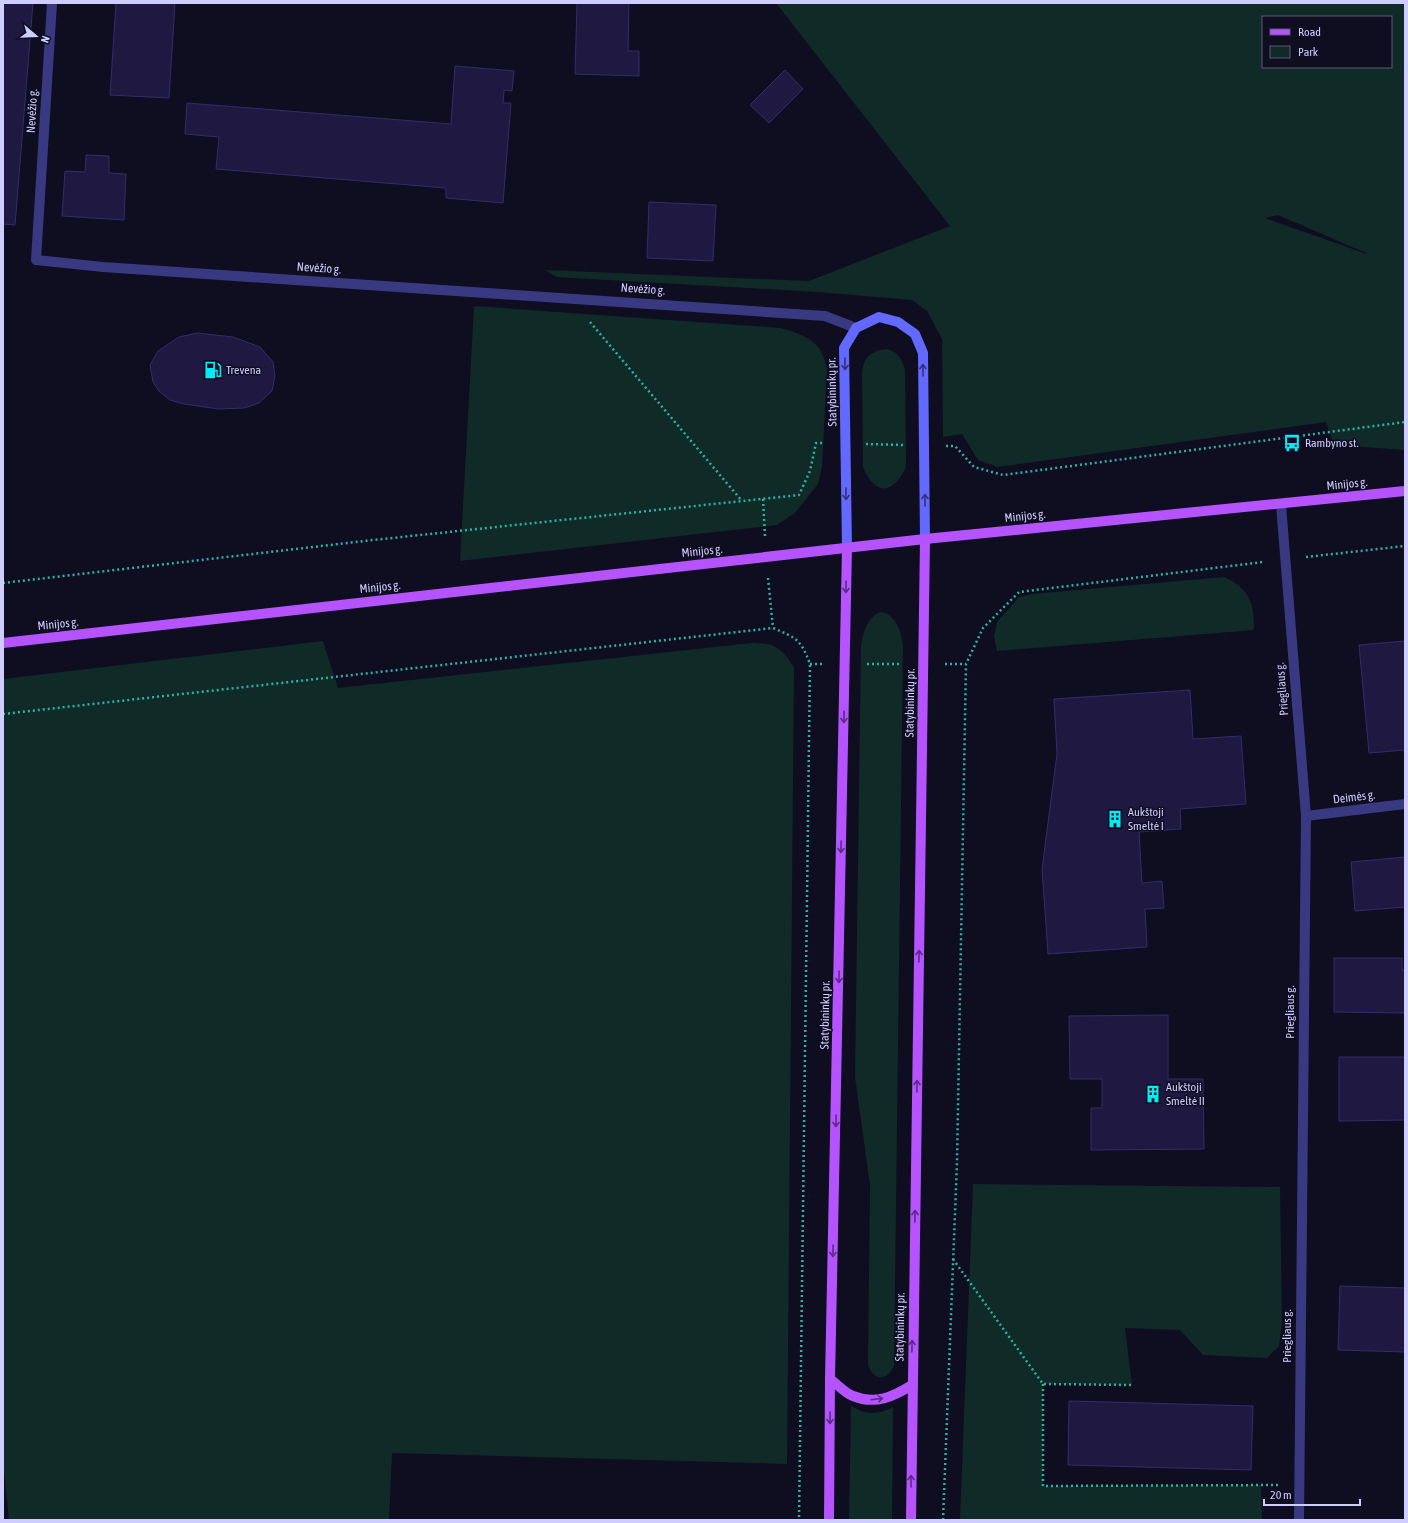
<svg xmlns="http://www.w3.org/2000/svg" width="1408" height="1523" viewBox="0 0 1408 1523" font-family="'Asap Condensed',sans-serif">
<rect width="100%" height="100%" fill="#0f0d20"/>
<g fill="#102a28" fill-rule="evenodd">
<path d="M776,3H1405V450L1334,445L1326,422L998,467L978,460L962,434L943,437L942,339L927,311L912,300L818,292L556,277L545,270L809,281L950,226ZM1263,17H1391V67H1263ZM1278,215L1366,253L1367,254L1265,218Z"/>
<path d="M474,306L781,328C806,336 821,340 827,368L822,467L818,484L795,513L777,525L460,561Z"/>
<path d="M888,349C899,354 902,359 905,370L906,463C906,470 902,475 898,480C883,498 870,484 863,467L862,371C865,355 873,350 888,349Z"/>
<path d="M1224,577C1250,589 1254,603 1254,630L997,651L994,636L997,622L1019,597L1032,594Z"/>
<path d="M880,612C896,613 902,634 903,646L894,1365C888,1382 873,1381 868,1365L870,1185L855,1077L861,646C863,632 867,618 880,612Z"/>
<path d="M323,641L338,688L752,643C776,643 781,648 794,667L787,1464L392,1453L389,1520H9L3,1461V679Z"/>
<path d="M973,1184L1280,1187L1282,1323L1279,1346L1267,1358L1203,1355L1180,1330L1125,1328L1132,1385L1043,1384V1486L1261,1485L1262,1520H960Z"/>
<path d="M851,1406C866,1415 878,1415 893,1407L892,1520H849Z"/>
</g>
<g fill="#1f1941" stroke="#342b6d">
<path d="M3,3H33L15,225L3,224Z"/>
<path d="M116,3H175L169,98L110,95Z"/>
<path d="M577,3H629L628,51H639V76L575,74Z"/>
<path d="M455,66L514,71L512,91L504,90L503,103H511L503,203L446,198V188L216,169L219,137L185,134L187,103L451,124Z"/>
<path d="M785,70L803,89L769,123L750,105Z"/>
<path d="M86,155L109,156V173L126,174L124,220L62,216L65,171L85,172Z"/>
<path d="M649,202L716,205L713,261L647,258Z"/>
<path d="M198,333L233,337L260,347L273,362L275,376L272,391L259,403L244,408L219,409L184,404L170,400L159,391L153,382L150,365L158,351L179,337Z"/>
<path d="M1405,641V750L1369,753L1359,645Z"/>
<path d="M1190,690L1193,739L1241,736L1246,804L1180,809L1181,829L1139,832L1142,883L1162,881L1164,908L1145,909L1147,947L1048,954L1042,869L1057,754L1054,699Z"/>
<path d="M1405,857V907L1355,911L1351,862Z"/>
<path d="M1334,958H1402V970H1405V1013L1334,1012Z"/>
<path d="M1168,1015V1079H1203L1204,1149L1091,1150V1108H1102V1079H1070L1069,1016Z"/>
<path d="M1339,1057H1405V1120L1339,1121Z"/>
<path d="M1340,1286L1405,1288V1352L1338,1350Z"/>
<path d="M1069,1401L1253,1406L1251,1470L1068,1465Z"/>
</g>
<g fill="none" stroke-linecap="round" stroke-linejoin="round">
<g stroke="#2db2a2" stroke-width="2.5" stroke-dasharray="2 3" stroke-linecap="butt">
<path d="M590,322L742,501"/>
<path d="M866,444L903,445"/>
<path d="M946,446H955L974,467L1003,475L1405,422"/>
<path d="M763,499L765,536"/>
<path d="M1306,557L1405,546"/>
<path d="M768,578L773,628"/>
<path d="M3,583L373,540L799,495L810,471L816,443H823"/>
<path d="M810,664H824"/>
<path d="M867,664H902"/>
<path d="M945,664H966"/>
<path d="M3,714L773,628C797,638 801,640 810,664L799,1520"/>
<path d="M953,1259L1043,1384L1132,1385"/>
<path d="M1043,1384V1486L1278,1485"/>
<path d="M943,1520L957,1162L966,664L983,628L1019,592L1263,562"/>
</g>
<g stroke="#383980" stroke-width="10">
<path d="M52,3L36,260L103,267L825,316L856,328"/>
<path d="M1281,505L1306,816L1299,1520"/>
<path d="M1306,816L1405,804"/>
</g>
<path stroke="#6368ff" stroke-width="10" d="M847,548L844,348L856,328L879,317L898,322L915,334L923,353L925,539"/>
<g stroke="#b553ff" stroke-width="10">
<path d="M3,643L925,539L1405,491"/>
<path d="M830,1379C837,1384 845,1393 853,1396C875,1405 893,1397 912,1385"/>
<path d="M829,1520L830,1379L847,548"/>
<path d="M911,1520L925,539"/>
</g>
</g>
<defs><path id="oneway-shaft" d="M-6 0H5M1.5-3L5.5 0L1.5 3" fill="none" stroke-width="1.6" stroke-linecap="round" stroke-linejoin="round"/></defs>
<g stroke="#313179">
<use href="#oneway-shaft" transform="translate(845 364) rotate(89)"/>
<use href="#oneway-shaft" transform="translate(923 370) rotate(-91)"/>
<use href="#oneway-shaft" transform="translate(846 494) rotate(89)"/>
<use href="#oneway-shaft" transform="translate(925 500) rotate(-90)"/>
</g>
<g stroke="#5a2c84">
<use href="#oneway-shaft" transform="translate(846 587) rotate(91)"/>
<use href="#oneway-shaft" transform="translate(844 717) rotate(91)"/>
<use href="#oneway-shaft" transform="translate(841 847) rotate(91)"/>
<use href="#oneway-shaft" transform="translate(919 956) rotate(-89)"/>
<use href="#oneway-shaft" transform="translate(839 977) rotate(91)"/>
<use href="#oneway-shaft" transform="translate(917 1086) rotate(-89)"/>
<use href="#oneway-shaft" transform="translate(836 1121) rotate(91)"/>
<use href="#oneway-shaft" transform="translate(915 1216) rotate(-89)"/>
<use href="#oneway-shaft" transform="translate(833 1251) rotate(91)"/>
<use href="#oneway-shaft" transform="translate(912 1346) rotate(-89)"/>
<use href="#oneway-shaft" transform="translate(877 1399) rotate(-7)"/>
<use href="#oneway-shaft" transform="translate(830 1418) rotate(90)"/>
<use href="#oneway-shaft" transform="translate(911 1481) rotate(-90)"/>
</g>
<defs>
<g id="fuel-bare" transform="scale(1.38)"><path d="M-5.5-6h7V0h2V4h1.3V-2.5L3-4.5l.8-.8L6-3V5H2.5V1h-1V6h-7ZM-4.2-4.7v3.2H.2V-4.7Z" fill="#00ecf7" stroke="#0f0d20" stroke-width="2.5" paint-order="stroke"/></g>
<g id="bus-bare" transform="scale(1.38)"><path d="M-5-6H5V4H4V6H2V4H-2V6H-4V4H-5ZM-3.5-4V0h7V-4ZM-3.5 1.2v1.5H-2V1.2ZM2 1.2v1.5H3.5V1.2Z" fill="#00ecf7" stroke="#0f0d20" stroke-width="2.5" paint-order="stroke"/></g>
<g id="building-bare" transform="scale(1.38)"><path d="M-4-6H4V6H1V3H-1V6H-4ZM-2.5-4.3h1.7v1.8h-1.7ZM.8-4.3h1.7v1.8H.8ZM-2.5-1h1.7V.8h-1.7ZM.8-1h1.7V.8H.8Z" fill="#00ecf7" stroke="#0f0d20" stroke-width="2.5" paint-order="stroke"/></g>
</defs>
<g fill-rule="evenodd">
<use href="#fuel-bare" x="213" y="370"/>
<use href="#bus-bare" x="1292" y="443"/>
<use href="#building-bare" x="1115" y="819"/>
<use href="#building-bare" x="1153" y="1094"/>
</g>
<g text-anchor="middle" stroke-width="3" stroke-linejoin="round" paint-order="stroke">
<g font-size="12" fill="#cfccff" stroke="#0f0d20">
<text transform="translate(32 111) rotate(-87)" y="4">Nevėžio g.</text>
<text transform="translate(319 268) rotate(4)" y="4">Nevėžio g.</text>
<text transform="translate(643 289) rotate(4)" y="4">Nevėžio g.</text>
<text transform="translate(832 392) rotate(-91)" y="4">Statybininkų pr.</text>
<text transform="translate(1347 484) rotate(-6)" y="4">Minijos g.</text>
<text transform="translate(1025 516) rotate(-6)" y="4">Minijos g.</text>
<text transform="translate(702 551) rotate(-6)" y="4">Minijos g.</text>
<text transform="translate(380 587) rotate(-6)" y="4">Minijos g.</text>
<text transform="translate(58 624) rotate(-6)" y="4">Minijos g.</text>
<text transform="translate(1282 689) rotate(-95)" y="4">Priegliaus g.</text>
<text transform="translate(910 703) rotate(-89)" y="4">Statybininkų pr.</text>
<text transform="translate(1354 797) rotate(-7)" y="4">Deimės g.</text>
<text transform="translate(1290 1012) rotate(-90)" y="4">Priegliaus g.</text>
<text transform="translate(825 1015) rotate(-89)" y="4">Statybininkų pr.</text>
<text transform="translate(900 1327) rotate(-89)" y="4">Statybininkų pr.</text>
<text transform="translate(1287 1336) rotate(-90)" y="4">Priegliaus g.</text>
</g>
<g font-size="12" fill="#cfccff" stroke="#0f0d20" text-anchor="start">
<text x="226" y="374">Trevena</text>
<text x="1305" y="447">Rambyno st.</text>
<text x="1128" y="816">Aukštoji<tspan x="1128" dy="14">Smeltė I</tspan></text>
<text x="1166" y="1091">Aukštoji<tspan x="1166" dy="14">Smeltė II</tspan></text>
</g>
</g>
<rect width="1408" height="1523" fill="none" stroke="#cfccff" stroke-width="8"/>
<rect x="1262" y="16" width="130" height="52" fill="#0f0d20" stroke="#5c5979"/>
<rect x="1270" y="29" width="20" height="6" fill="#b553ff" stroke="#5c5979"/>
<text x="1298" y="36" font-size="12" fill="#cfccff">Road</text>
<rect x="1270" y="46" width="20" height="12" fill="#102a28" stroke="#5c5979"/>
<text x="1298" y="56" font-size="12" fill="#cfccff">Park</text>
<g transform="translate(36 36) rotate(109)" stroke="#0f0d20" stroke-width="3" paint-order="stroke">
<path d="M0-3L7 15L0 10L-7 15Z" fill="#cfccff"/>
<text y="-6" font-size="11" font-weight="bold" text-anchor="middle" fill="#cfccff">N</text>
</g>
<path d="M1264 1499v6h96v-6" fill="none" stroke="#cfccff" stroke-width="2"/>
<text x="1270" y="1499" font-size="12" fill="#cfccff" stroke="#0f0d20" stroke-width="3" paint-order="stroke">20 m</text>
</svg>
